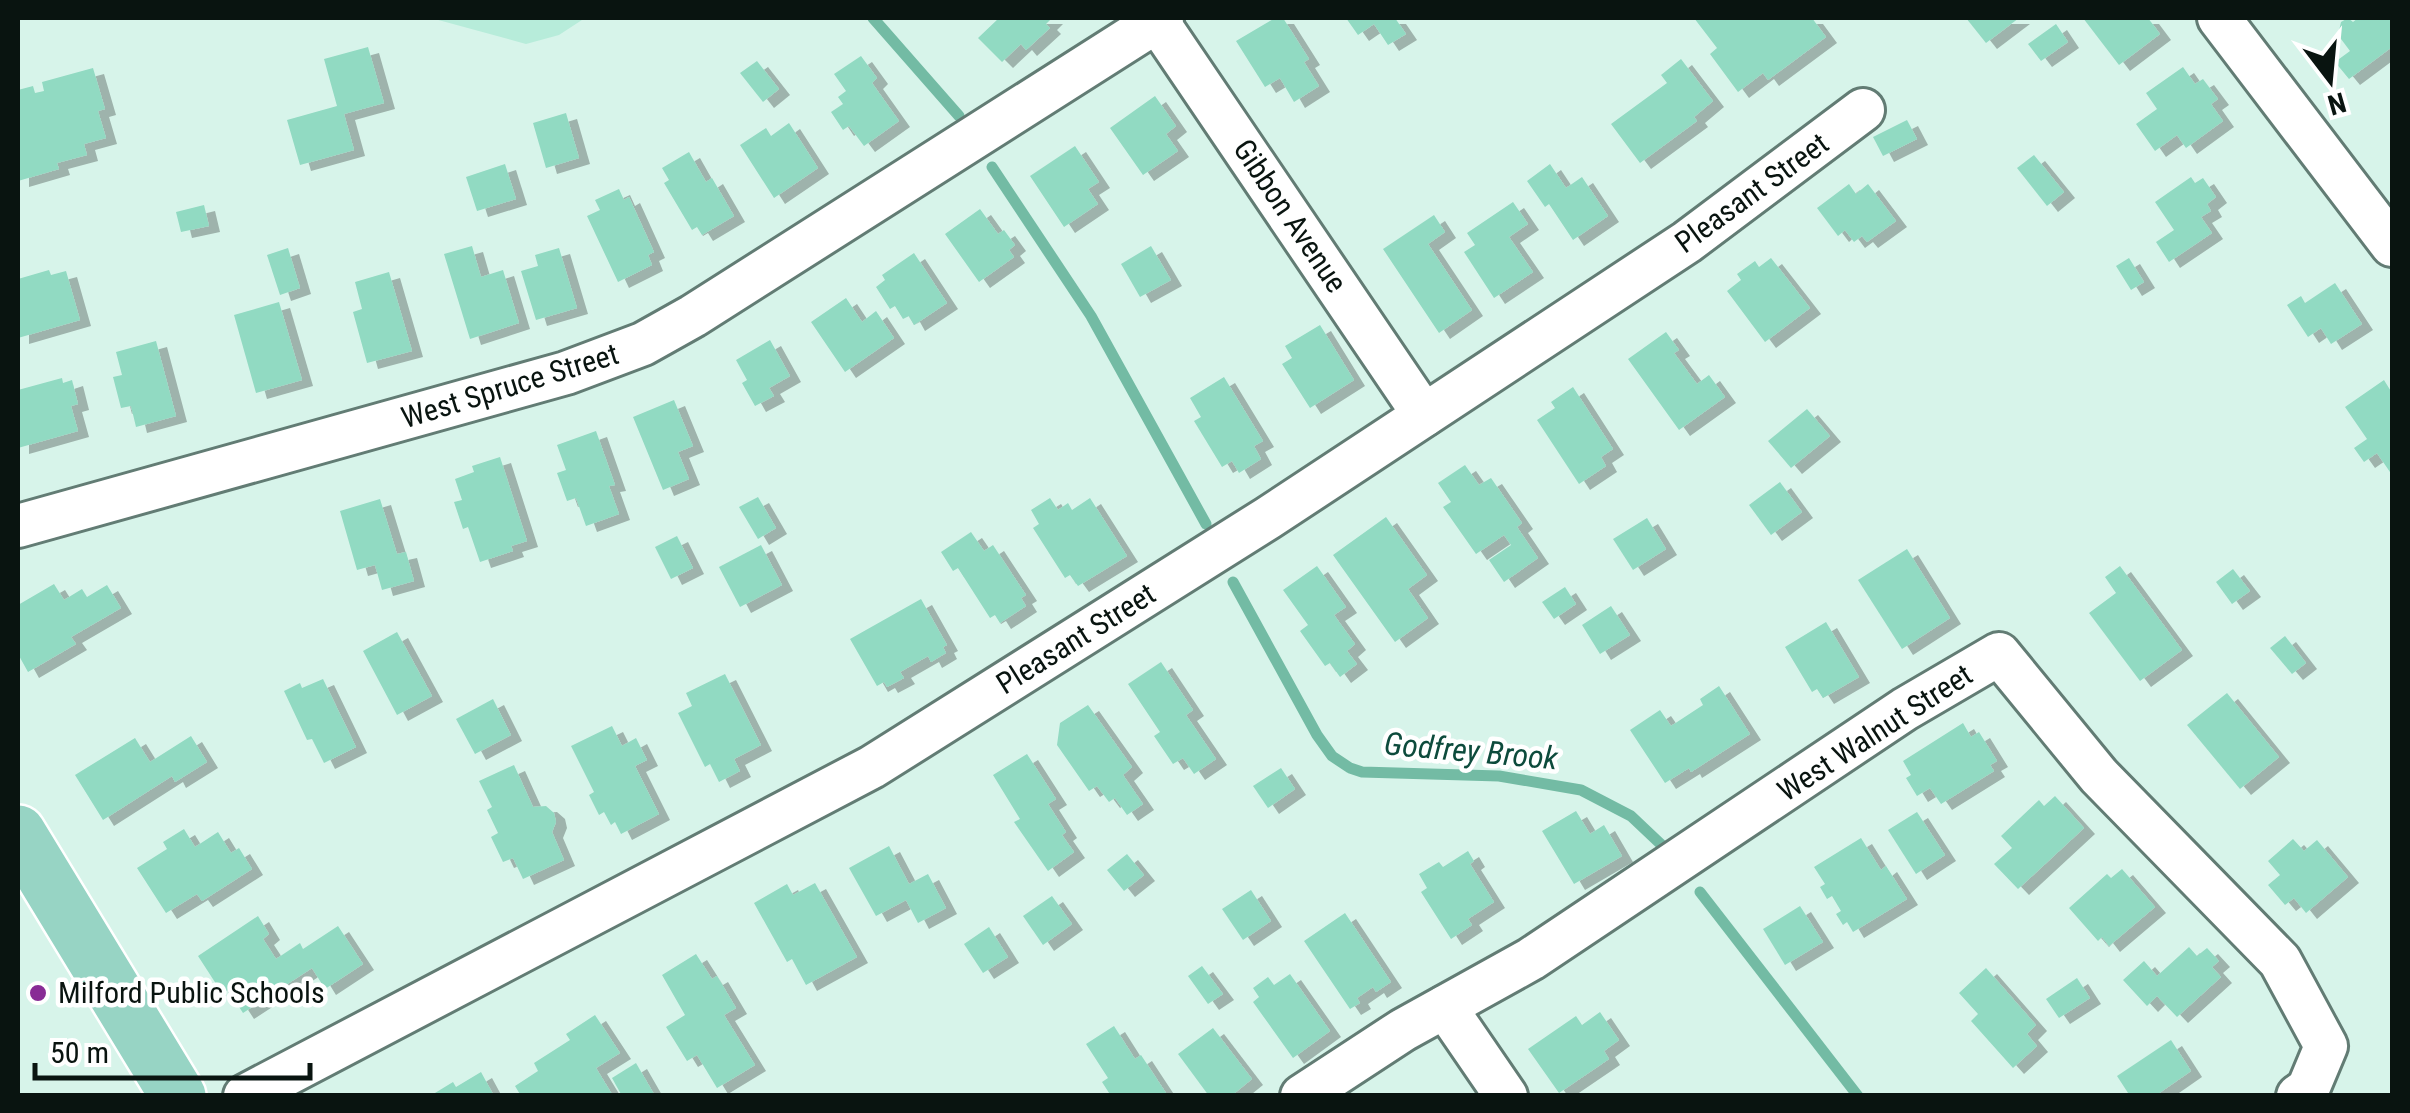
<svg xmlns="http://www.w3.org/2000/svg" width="2410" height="1113" viewBox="0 0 2410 1113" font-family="'Roboto Condensed',sans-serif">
<defs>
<filter id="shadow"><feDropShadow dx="11" dy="6" stdDeviation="0" flood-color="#0004"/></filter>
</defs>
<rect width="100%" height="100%" fill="#d7f4ea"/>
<path fill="#b7ecda" d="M431,18H585L559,35L526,44Z"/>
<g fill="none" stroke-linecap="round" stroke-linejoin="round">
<g stroke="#73bba4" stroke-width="11">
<path d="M873,18L959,116"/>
<path d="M992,167L1091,316L1206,524"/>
<path d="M1233,582L1317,735L1332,756L1350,768L1362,772L1499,776L1581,790L1631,816L1668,851"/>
<path d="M1700,892L1858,1096"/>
</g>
</g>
<g fill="#91dac2" filter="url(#shadow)">
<path d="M999,18H1052L1046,24L1050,28L1026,50L1021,44L1002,62L978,38Z"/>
<path d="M1275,18H1283L1309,59L1304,62L1319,86L1294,102L1280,78L1265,87L1236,41Z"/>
<path d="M1346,18H1395L1406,34L1388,45L1374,24L1358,35Z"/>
<path d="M1694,18H1812L1826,37L1768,80L1763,73L1738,92L1710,54L1717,48Z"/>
<path d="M1966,18H2019L1986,43Z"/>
<path d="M2083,18H2148L2160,34L2119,65Z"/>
<path d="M2348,18L2353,22L2358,18H2392V47L2349,79L2335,62L2350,51L2338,35L2341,22Z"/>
<path d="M2056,24L2068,42L2041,61L2028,44Z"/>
<path d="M368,47L384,103L344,114L354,150L300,165L287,120L337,106L324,59Z"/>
<path d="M861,56L877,78L872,83L899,121L864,146L849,126L843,130L831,112L843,104L838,97L846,91L834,74Z"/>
<path d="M1681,59L1713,101L1694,117L1697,121L1640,163L1611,124L1667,83L1661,75Z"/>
<path d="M757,61L779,89L763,102L740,73Z"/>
<path d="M2183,67L2195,84L2203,79L2218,99L2211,104L2223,121L2186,148L2177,135L2155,151L2136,124L2157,109L2146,93Z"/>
<path d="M93,68L105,109L98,111L106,138L84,144L87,155L57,163L59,169L18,181V90L33,86L35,93L44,91L42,82Z"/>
<path d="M1155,96L1176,126L1166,134L1178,151L1143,175L1110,128Z"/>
<path d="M566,113L579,158L546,168L533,123Z"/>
<path d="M1907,120L1917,139L1883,156L1873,137Z"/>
<path d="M789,123L818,168L774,198L740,145L766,128L771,136Z"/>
<path d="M1075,146L1099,182L1088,189L1098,204L1064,227L1030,176Z"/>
<path d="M689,152L706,182L712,178L734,216L702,235L697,227L692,230L664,183L669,180L662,168Z"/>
<path d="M2034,155L2064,192L2047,206L2017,168Z"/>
<path d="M505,164L516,199L477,211L466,177Z"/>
<path d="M1550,164L1566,188L1582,177L1608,216L1573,240L1549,204L1545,207L1527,181Z"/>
<path d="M2191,177L2195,183L2203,178L2216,197L2207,204L2211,211L2201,217L2212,233L2169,262L2156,242L2174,230L2155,202Z"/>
<path d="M1849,184L1856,194L1868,184L1896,221L1867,242L1862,236L1854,242L1845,230L1838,236L1817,208Z"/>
<path d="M619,189L624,200L629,197L654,252L648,255L652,265L618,282L587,216L600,210L595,200Z"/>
<path d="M1513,202L1528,224L1509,237L1533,272L1494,298L1464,252L1475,245L1467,233Z"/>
<path d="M204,205L209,226L181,232L176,212Z"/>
<path d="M980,209L998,234L1004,230L1015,245L1009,250L1014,257L979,282L945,234Z"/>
<path d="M1434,215L1445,232L1428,244L1472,310L1439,333L1383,249Z"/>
<path d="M472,246L481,277L503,270L519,323L470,339L444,254Z"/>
<path d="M1151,246L1171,280L1140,297L1121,264Z"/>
<path d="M288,248L300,288L280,295L267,255Z"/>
<path d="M559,248L577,308L536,320L521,271L538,266L535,255Z"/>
<path d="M914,253L947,303L914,325L909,316L903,319L895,306L890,309L876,287L885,280L882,275Z"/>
<path d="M1771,258L1810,308L1765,342L1727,291L1741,280L1737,274L1755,261L1759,267Z"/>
<path d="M2129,258L2144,282L2131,290L2116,266Z"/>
<path d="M49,270L51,275L66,271L80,320L18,338V279Z"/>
<path d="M389,272L412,351L367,363L353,312L362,309L355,282Z"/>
<path d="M2335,283L2362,324L2331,344L2321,328L2308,337L2287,305L2301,296L2305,303Z"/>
<path d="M846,298L862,322L876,311L894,338L845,372L811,322Z"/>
<path d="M279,302L302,380L256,393L234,315Z"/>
<path d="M1320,325L1354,380L1310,408L1282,364L1292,358L1285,346Z"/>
<path d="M1666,332L1679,350L1674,353L1697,384L1709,375L1725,397L1679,430L1628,359Z"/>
<path d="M770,340L790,376L769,388L774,396L755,406L742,383L747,380L736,360Z"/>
<path d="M156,341L176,416L136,427L131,406L121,408L113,377L122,375L116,352Z"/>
<path d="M1224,377L1263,441L1254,446L1261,459L1239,473L1232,461L1222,467L1194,421L1201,417L1190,398Z"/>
<path d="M62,378L63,383L72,380L78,404L71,406L78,431L18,448V390Z"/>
<path d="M2384,380L2392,393V475L2377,453L2364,462L2354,448L2367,439L2345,407Z"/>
<path d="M1573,387L1613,449L1601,457L1606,466L1579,484L1537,420L1555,408L1551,402Z"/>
<path d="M674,400L693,446L678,452L689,479L663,490L633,417Z"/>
<path d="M1807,409L1830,436L1791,468L1768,441Z"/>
<path d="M596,431L615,485L609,486L619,514L586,526L576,498L567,501L557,473L566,470L557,445Z"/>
<path d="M500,457L527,541L511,546L513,551L480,562L468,527L463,529L454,502L462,500L455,479L474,472L472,466Z"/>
<path d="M1465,465L1479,485L1491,478L1522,523L1517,527L1538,558L1504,582L1489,560L1511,545L1504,535L1476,554L1443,507L1451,502L1438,483Z"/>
<path d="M1780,482L1802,512L1771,535L1749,505Z"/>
<path d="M758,497L776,528L758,539L739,507Z"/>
<path d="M1050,498L1058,510L1068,503L1072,510L1090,498L1127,556L1078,586L1070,575L1065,578L1033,528L1039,524L1031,510Z"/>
<path d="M380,499L397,554L406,552L414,581L382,590L375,565L357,570L340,511Z"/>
<path d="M1386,517L1427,575L1408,589L1428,618L1395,642L1333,555Z"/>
<path d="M1647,518L1666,549L1633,570L1613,539Z"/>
<path d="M971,532L984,551L993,545L1026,595L1021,598L1026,606L1000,623L995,615L990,618L958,568L953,571L941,552Z"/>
<path d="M677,536L693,568L671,579L655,547Z"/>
<path d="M761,545L782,585L740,607L719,567Z"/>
<path d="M1907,549L1950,618L1902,649L1858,580Z"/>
<path d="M1317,566L1346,607L1334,615L1355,644L1347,651L1357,664L1340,677L1330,663L1325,666L1300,631L1308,625L1283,590Z"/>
<path d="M2120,566L2182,650L2140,681L2089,613L2116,593L2105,577Z"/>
<path d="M2233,569L2250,591L2232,604L2216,582Z"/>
<path d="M54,584L64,600L82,589L87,597L107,585L121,608L71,637L76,644L28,672L18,654V605Z"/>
<path d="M1565,587L1576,604L1554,619L1542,602Z"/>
<path d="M921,599L947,645L943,647L946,653L931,662L928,656L900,672L904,678L887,687L884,682L877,686L850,639Z"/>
<path d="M1611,606L1630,635L1600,654L1582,625Z"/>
<path d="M1826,622L1859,677L1823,698L1817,689L1812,692L1785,647Z"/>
<path d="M397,632L432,696L397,715L363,651Z"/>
<path d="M2285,636L2306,663L2292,674L2270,648Z"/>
<path d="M1161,662L1193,710L1186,715L1216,759L1194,774L1183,758L1173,764L1154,736L1160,732L1128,684Z"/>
<path d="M725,674L761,745L734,759L740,771L719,782L710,764L705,767L678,713L692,706L686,693Z"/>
<path d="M323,679L356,747L324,763L312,739L307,740L284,691L300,683L302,688Z"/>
<path d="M1719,686L1750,734L1691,772L1689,768L1665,783L1630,730L1660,710L1671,726L1703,705L1700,699Z"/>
<path d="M2227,693L2279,757L2240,789L2187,725Z"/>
<path d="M493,699L511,735L475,754L456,719Z"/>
<path d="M1088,705L1132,767L1123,775L1143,804L1127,815L1115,798L1109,802L1097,786L1089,791L1057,745L1060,723Z"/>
<path d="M1963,723L1971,737L1979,732L1997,761L1990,765L1994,771L1941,804L1930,788L1917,796L1906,778L1911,775L1903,761Z"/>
<path d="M612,726L622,746L636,738L647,760L635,766L659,814L621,834L615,822L611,825L604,812L599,815L589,795L594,792L571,746Z"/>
<path d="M191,736L207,762L175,782L172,776L103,820L75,775L135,738L150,762Z"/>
<path d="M1027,754L1056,799L1048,804L1066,832L1062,835L1074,852L1048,871L1014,822L1020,819L993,775Z"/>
<path d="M514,765L533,807L546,806L554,813L556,822L552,832L564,860L523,879L513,858L503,862L491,837L498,833L487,810L492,807L479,781Z"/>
<path d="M1281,768L1295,789L1268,808L1253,786Z"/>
<path d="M2055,796L2084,828L2018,889L1994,864L2012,848L2001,836L2039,800L2044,806Z"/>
<path d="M1576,811L1590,834L1604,825L1622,856L1574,884L1542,831Z"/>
<path d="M1917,812L1945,855L1916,874L1888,830Z"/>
<path d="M184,829L195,847L218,832L231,853L239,848L252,869L202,901L197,894L166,913L137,868L167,849L163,842Z"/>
<path d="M1861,838L1881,870L1886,866L1907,899L1853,932L1847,922L1843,925L1836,914L1841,911L1832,896L1827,899L1820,887L1825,884L1814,867Z"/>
<path d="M2293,839L2304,851L2317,840L2348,877L2306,913L2294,898L2285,905L2268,885L2280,875L2268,861Z"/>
<path d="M889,846L909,884L928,874L946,908L918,923L906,900L876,916L849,868Z"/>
<path d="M1468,851L1474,861L1470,864L1494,902L1468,919L1472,925L1451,939L1421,892L1427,888L1419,874L1439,862L1443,867Z"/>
<path d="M1127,854L1144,875L1124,891L1107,870Z"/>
<path d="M2122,869L2155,907L2109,946L2102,937L2098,941L2069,908L2107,874L2111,878Z"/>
<path d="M815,883L857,957L806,985L792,959L787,962L754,903L787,884L793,895Z"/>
<path d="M1251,890L1271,921L1243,940L1222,909Z"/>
<path d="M1052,896L1072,924L1043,945L1023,916Z"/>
<path d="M1800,906L1823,942L1785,965L1763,929Z"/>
<path d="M1345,913L1391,982L1376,992L1373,987L1357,998L1360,1003L1350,1009L1304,941Z"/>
<path d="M258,916L269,934L263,939L276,959L300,943L303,949L338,926L363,964L325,989L312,968L243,1013L228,990L222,993L198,956Z"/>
<path d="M989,927L1008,957L983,973L964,944Z"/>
<path d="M2189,947L2197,956L2207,948L2219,961L2212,967L2221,977L2177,1017L2157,996L2147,1006L2123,980L2144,961L2157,976Z"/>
<path d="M696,954L712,979L717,976L736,1008L724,1015L755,1065L717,1088L697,1055L687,1061L666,1027L685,1015L662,975Z"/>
<path d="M1202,966L1223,994L1208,1004L1188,976Z"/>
<path d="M1986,968L2036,1025L2027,1034L2037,1046L2013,1068L1971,1021L1978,1014L1959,993Z"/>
<path d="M1290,974L1330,1031L1293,1058L1253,1002L1259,997L1253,988L1268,977L1274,985Z"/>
<path d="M2077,978L2090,998L2059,1018L2046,999Z"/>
<path d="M1600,1012L1619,1040L1604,1051L1609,1059L1559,1093L1528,1049L1576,1016L1582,1025Z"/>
<path d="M595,1015L620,1053L596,1068L613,1096H521L515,1086L538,1071L534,1063L570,1040L566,1034Z"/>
<path d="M1114,1026L1135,1059L1141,1055L1168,1096H1111L1102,1082L1108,1078L1086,1044Z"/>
<path d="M1213,1028L1252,1079L1231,1096H1209L1178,1054Z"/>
<path d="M2171,1040L2191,1071L2155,1096H2130L2117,1076Z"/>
<path d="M636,1063L655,1096H622L612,1078Z"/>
<path d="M481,1072L494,1096H430L453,1082L456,1087Z"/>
</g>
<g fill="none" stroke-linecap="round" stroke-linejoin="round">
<g stroke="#627c74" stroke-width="48">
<g id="minor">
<path d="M1155,18L1424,415"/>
<path d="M2219,18L2392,245"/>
<path d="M18,526L566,373L643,344L693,316L1162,18"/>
<path d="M1445,1007L1506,1096"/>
<path d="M245,1096L872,767L1268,518L1687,242L1863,110"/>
<path d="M1302,1096L1403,1030L1531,959L1905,709L1999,654L2099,776L2280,961L2326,1046L2308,1089L2298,1096"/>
</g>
</g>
<g stroke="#fff" stroke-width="60">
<path id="major" d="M18,833L178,1096"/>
</g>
<use href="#minor" stroke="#fff" stroke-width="42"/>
<use href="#major" stroke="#97d4c4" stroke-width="55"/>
</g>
<circle fill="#882b95" stroke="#fff" stroke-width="4" cx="38" cy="993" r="10"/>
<g text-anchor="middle" stroke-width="9" stroke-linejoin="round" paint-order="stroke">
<g font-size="30" fill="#091410" stroke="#fff">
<text transform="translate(1752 193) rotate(-36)" y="10">Pleasant Street</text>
<text transform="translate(1290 216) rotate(56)" y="10">Gibbon Avenue</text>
<text transform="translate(510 386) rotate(-17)" y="10">West Spruce Street</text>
<text transform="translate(1076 639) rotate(-32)" y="10">Pleasant Street</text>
<text transform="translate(1875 733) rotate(-33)" y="10">West Walnut Street</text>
</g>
<g font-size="30" fill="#091410" stroke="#fff" text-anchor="start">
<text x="58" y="1003">Milford Public Schools</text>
</g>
<g font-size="32" font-style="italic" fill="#0d4b3c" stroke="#fff">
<text transform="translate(1471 751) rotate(5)" y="11">Godfrey Brook</text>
</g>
</g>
<rect width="2410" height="1113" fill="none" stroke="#091410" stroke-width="40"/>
<g transform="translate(2330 80) rotate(164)" stroke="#ffffff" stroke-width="8" paint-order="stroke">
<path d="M0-8L18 38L0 25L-18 38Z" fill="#091410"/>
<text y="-15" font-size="28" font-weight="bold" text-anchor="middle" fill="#091410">N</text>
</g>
<path d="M35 1063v15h275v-15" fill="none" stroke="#091410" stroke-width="5"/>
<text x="50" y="1063" font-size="30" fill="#091410" stroke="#ffffff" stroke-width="8" paint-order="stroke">50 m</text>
</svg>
